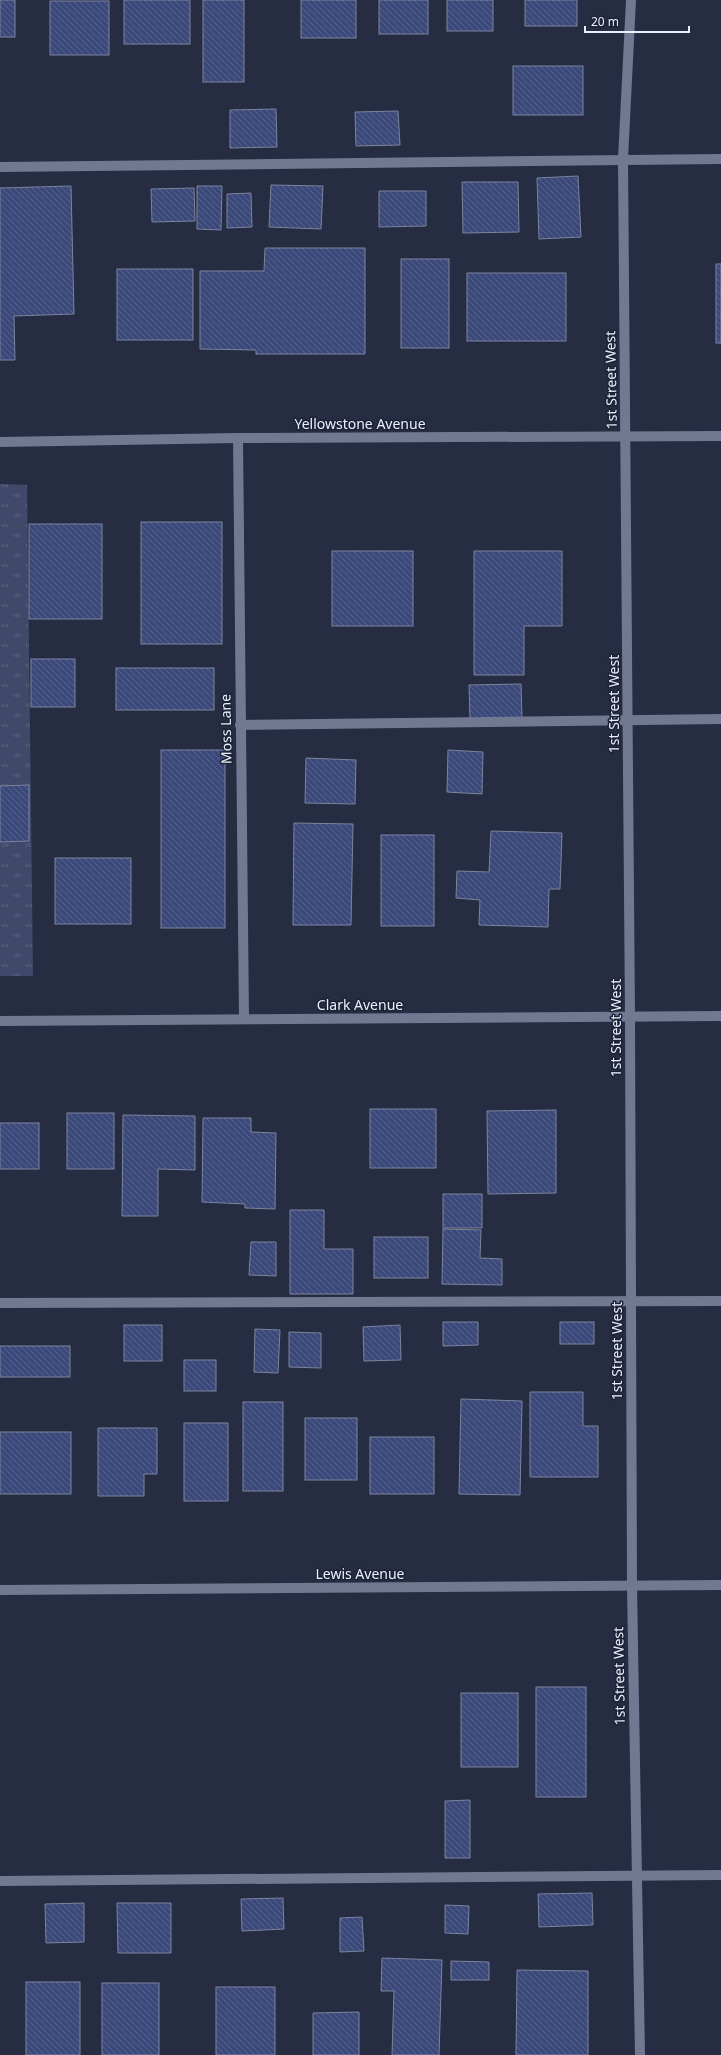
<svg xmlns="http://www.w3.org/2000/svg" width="721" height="2055" viewBox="0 0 721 2055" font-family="'Noto Sans',sans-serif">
<defs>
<pattern id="park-tufts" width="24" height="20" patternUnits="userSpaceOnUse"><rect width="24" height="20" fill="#404969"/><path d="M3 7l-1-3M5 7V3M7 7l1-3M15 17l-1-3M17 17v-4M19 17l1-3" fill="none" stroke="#5c647f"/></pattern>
<pattern id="building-back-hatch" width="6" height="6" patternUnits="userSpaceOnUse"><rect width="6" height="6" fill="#3b487a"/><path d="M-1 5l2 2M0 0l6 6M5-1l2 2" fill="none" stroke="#58638e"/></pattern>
</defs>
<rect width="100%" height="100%" fill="#262c41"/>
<path fill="url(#park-tufts)" d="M0,484L27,485L33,976H0Z"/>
<g fill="url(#building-back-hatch)" stroke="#7c849d">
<rect x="0" y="0" width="15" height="37"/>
<rect x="124" y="0" width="66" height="44"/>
<rect x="203" y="0" width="41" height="82"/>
<rect x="301" y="0" width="55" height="38"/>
<rect x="379" y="0" width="49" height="34"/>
<rect x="447" y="0" width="46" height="31"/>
<rect x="525" y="0" width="52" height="26"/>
<rect x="50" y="1" width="59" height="54"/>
<rect x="513" y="66" width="70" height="49"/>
<path d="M276,109L277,147L230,148V110Z"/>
<path d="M398,111L400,145L356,146L355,112Z"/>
<path d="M578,176L581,237L539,239L537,178Z"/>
<path d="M462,182H518L519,232L463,233Z"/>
<path d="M271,185L323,186L321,229L269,227Z"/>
<path d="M71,186L74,314L14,316L15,360H0V188Z"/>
<path d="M197,186H222L221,230L197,229Z"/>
<path d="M194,188L195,221L152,222L151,189Z"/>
<path d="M379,191H426V226L379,227Z"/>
<path d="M251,193L252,227L227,228V194Z"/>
<path d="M265,248H365V354H256V350L200,349V271H264Z"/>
<rect x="401" y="259" width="48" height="89"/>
<rect x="716" y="264" width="5" height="79"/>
<rect x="117" y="269" width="76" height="71"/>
<rect x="467" y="273" width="99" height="68"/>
<rect x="141" y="522" width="81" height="122"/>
<rect x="29" y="524" width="73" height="95"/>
<rect x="332" y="551" width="81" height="75"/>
<path d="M474,551H562V626H524V675H474Z"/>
<rect x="31" y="659" width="44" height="48"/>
<rect x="116" y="668" width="98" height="42"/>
<path d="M521,684L522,718L470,720L469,685Z"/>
<rect x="161" y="750" width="64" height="178"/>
<path d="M448,750L483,752L482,794L447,792Z"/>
<path d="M306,758L356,760L355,804L305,803Z"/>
<path d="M29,785V841L0,842V786Z"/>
<path d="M294,823L353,824L351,925H293Z"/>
<path d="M491,831L562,833L560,889H549L548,927L479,925L480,900L456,898L457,871L489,872Z"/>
<rect x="381" y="835" width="53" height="91"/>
<rect x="55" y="858" width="76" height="66"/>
<rect x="370" y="1109" width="66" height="59"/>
<path d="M556,1110V1193L488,1194L487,1111Z"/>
<rect x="67" y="1113" width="47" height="56"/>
<path d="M123,1115L195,1116V1170L158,1169V1216H122Z"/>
<path d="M203,1118H251V1132L276,1133L275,1209L245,1208V1204L202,1202Z"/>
<rect x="0" y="1123" width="39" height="46"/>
<rect x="443" y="1194" width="39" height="34"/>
<path d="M290,1210H324V1249H353V1294H290Z"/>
<path d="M443,1229L481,1230L480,1258L502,1259V1285L442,1284Z"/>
<rect x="374" y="1237" width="54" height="41"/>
<path d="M251,1242H276V1276L249,1275Z"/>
<path d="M443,1322H478V1345L443,1346Z"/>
<rect x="560" y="1322" width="34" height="22"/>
<rect x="124" y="1325" width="38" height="36"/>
<path d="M400,1325L401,1360L364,1361L363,1327Z"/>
<path d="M255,1329L280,1330L278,1373L254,1372Z"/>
<path d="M289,1332L321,1333V1368L289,1367Z"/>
<rect x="0" y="1346" width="70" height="31"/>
<rect x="184" y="1360" width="32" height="31"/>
<path d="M530,1392H583V1426H598V1477H530Z"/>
<path d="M461,1399L522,1401L520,1495L459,1494Z"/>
<rect x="243" y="1402" width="40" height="89"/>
<rect x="305" y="1418" width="52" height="62"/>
<rect x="184" y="1423" width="44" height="78"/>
<path d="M98,1428H157V1474H144V1496H98Z"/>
<rect x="0" y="1432" width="71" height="62"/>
<rect x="370" y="1437" width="64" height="57"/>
<rect x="536" y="1687" width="50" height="110"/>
<rect x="461" y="1693" width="57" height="74"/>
<path d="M470,1800V1858H445V1801Z"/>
<path d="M592,1893L593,1925L539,1927L538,1894Z"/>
<path d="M283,1898L284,1929L242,1931L241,1899Z"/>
<path d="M84,1903V1942L46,1943L45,1904Z"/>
<path d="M117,1903H171V1953H118Z"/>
<path d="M445,1905L469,1906L468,1934L445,1933Z"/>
<path d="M362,1917L364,1951L340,1952V1918Z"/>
<path d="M382,1958L442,1960L439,2055H392L394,1991H381Z"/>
<path d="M451,1961L489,1962V1980H451Z"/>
<path d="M517,1970L588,1971V2055H516Z"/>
<rect x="26" y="1982" width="54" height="73"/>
<rect x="102" y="1983" width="57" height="72"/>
<rect x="216" y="1987" width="59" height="68"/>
<path d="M359,2012V2055H313V2013Z"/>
</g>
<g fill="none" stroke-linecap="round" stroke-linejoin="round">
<g stroke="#717992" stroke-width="10">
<path d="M0,167L721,159"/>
<path d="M240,725L721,719"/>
<path d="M0,1303L721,1301"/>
<path d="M0,1881L721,1875"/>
</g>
<g stroke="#717992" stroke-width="10">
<path d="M631,0L623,159L630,1017L632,1586L640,2055"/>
<path d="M238,438L244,1019"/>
<path d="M0,442L238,438L721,436"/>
<path d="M0,1021L721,1016"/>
</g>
<path stroke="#717992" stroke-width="10" d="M0,1590L721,1585"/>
</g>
<g text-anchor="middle" stroke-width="3" stroke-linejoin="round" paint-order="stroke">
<g font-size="14" fill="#ebeffd" stroke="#1d2337">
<text transform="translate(611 380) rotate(-91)" y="5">1st Street West</text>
<text x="360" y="429">Yellowstone Avenue</text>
<text transform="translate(614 704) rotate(-90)" y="5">1st Street West</text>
<text transform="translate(226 729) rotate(-91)" y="5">Moss Lane</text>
<text x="360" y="1010">Clark Avenue</text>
<text transform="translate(616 1028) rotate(-90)" y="5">1st Street West</text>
<text transform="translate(617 1351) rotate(-90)" y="5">1st Street West</text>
<text x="360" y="1579">Lewis Avenue</text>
<text transform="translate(619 1676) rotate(-91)" y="5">1st Street West</text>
</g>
</g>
<path d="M585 26v6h104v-6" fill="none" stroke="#ebeffd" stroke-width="2"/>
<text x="591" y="26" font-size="12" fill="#ebeffd" stroke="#1d2337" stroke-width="3" paint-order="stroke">20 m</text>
</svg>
